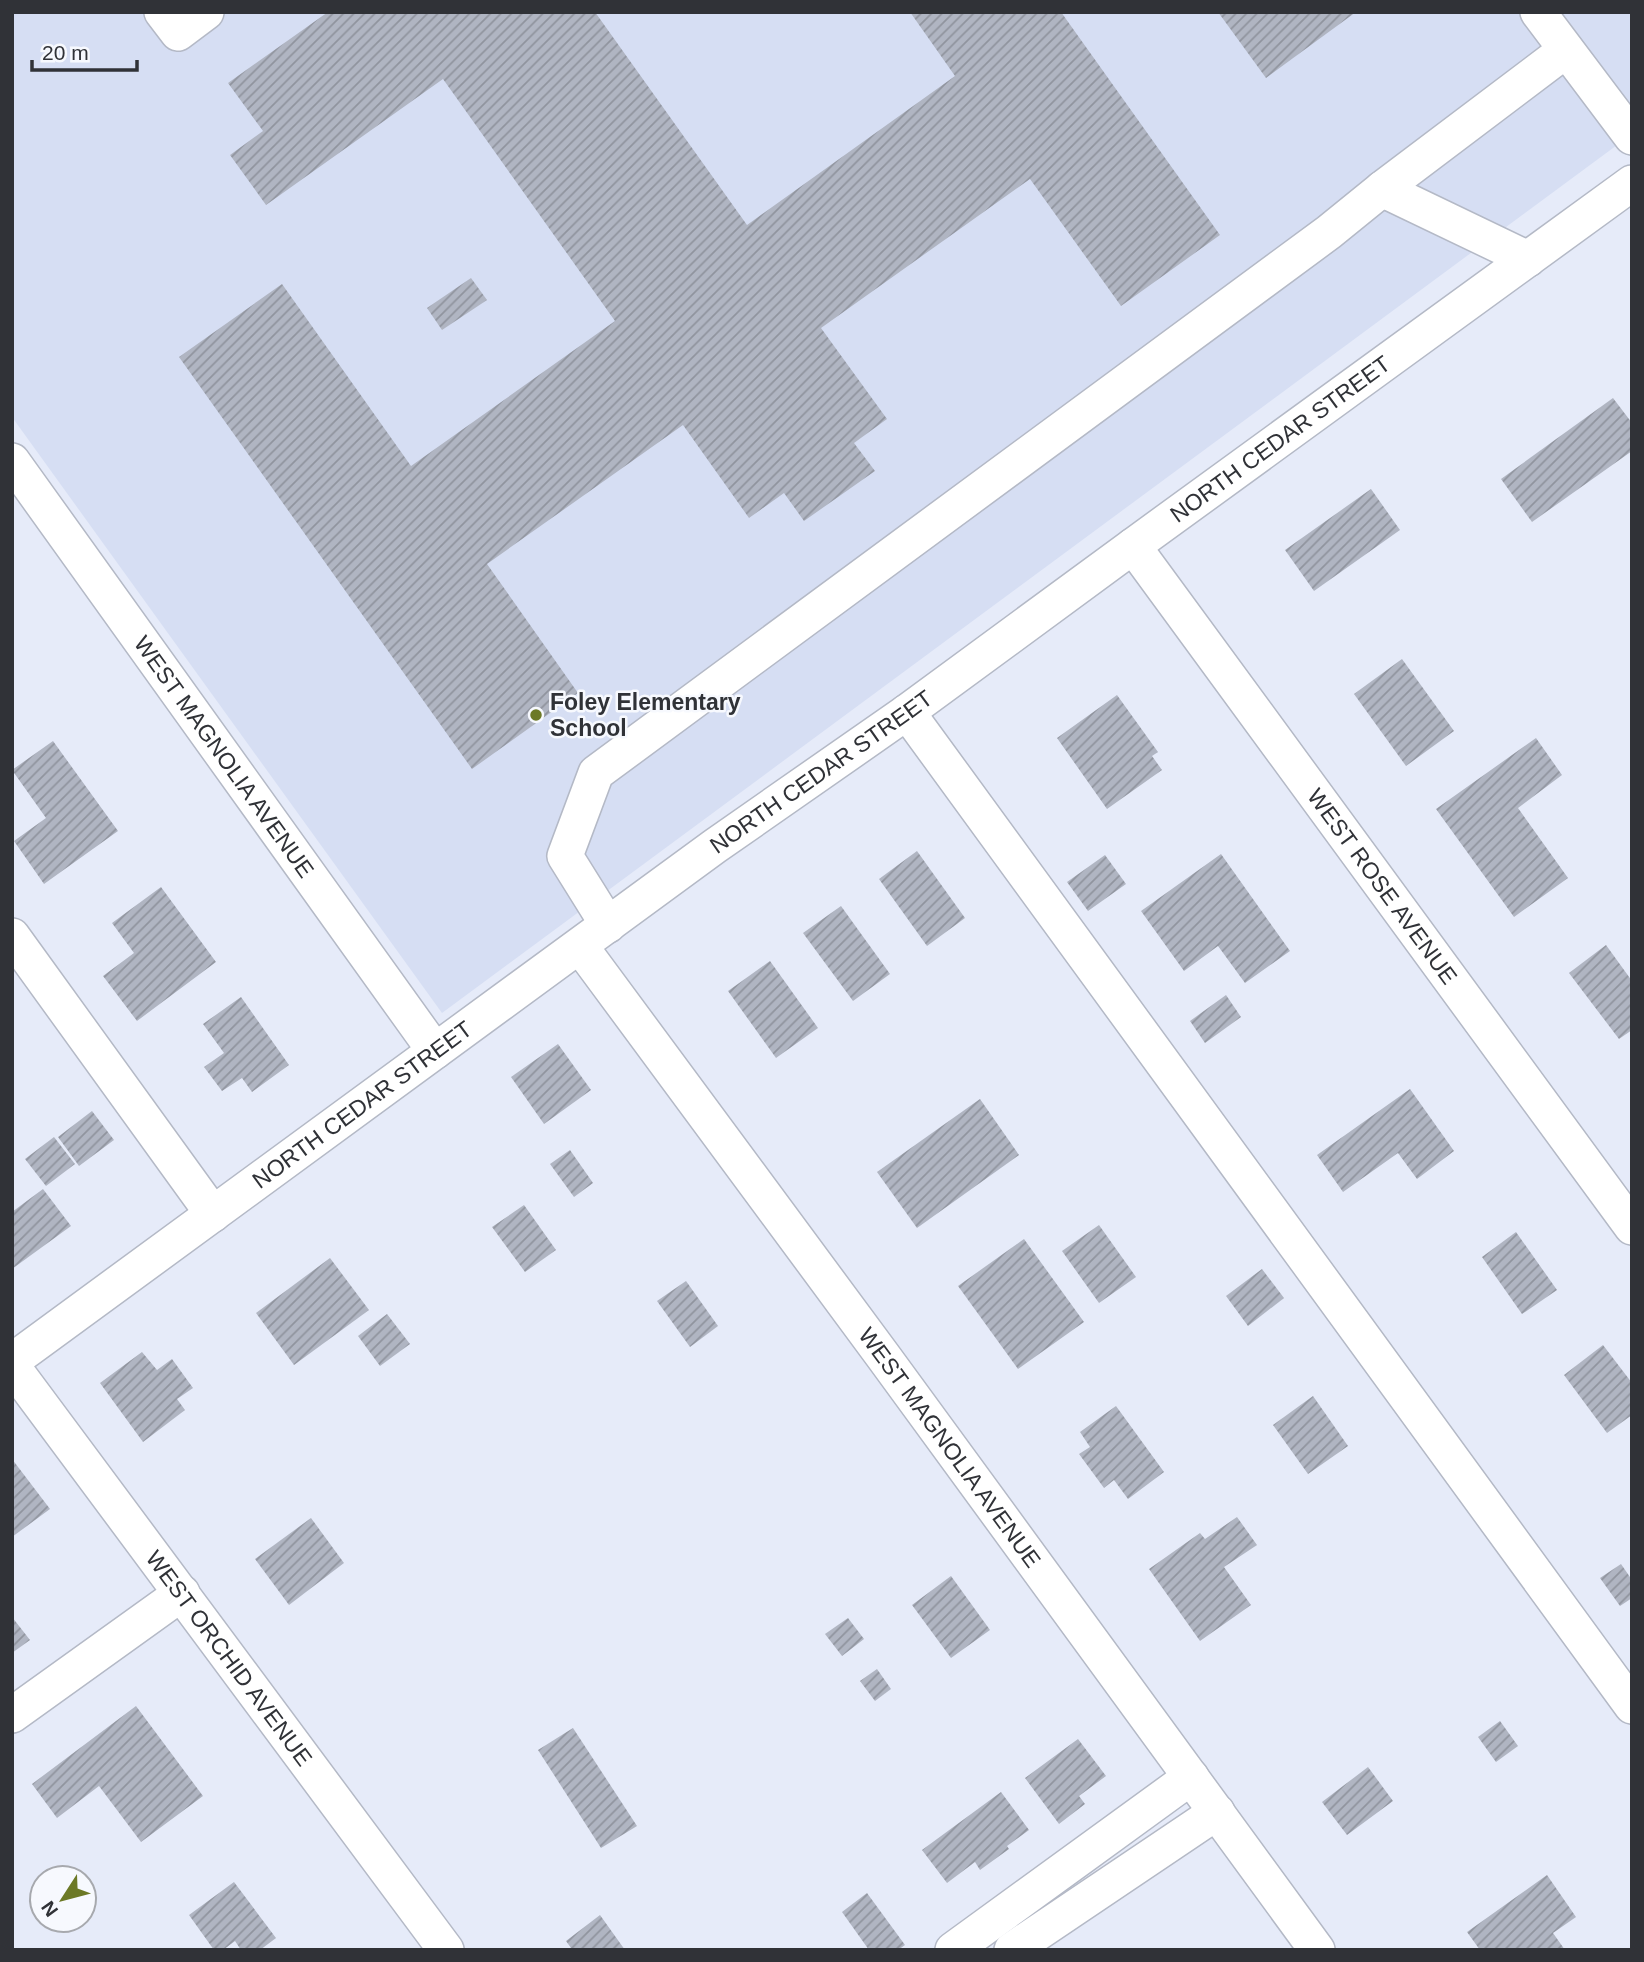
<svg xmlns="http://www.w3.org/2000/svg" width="1644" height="1962" viewBox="0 0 1644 1962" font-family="Helvetica,sans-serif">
<defs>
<pattern id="building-hatch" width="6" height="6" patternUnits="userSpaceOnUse" patternTransform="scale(1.75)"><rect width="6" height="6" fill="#b0b5c2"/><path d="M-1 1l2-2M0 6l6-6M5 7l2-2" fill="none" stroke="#90949e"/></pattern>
</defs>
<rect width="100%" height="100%" fill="#e6ebf9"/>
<path fill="#d6def3" d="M12,12H1632V134L442,1013L12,417Z"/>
<g fill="url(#building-hatch)">
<path d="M328,12H595L747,225L955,76L910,12H1061L1220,235L1121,306L1030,179L821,328L887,419L854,443L875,471L804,521L784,493L749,518L683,425L487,564L578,693L472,769L179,357L282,284L411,466L615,321L443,79L266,205L230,155L263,131L228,83Z"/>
<path d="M1218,12H1356L1266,78Z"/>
<path d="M471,278L487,300L442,330L427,308Z"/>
<path d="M1613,398L1632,423V451L1532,522L1501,479Z"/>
<path d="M1371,489L1400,530L1314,591L1285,550Z"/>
<path d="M1402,659L1454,731L1406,766L1354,694Z"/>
<path d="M1117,695L1158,752L1152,756L1162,770L1107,809L1057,738Z"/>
<path d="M1536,738L1562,775L1518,808L1568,878L1514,917L1436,809Z"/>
<path d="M53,741L118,831L44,884L14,841L46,818L12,770Z"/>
<path d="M917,851L965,918L927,946L879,879Z"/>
<path d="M1221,854L1290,951L1245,983L1218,946L1184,971L1141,911Z"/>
<path d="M1105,855L1126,884L1088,911L1067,882Z"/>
<path d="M161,887L216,962L137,1021L103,976L134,953L112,923Z"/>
<path d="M841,906L890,974L853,1001L803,933Z"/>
<path d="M1606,945L1632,981V1030L1619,1039L1569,973Z"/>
<path d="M770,961L818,1028L776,1058L728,991Z"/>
<path d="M1226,995L1241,1017L1205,1043L1190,1021Z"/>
<path d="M241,997L289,1065L252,1092L242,1078L222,1091L204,1067L224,1053L203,1024Z"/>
<path d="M558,1044L591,1090L544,1124L511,1077Z"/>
<path d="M1410,1089L1454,1151L1417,1179L1398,1153L1343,1192L1317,1155Z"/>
<path d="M980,1099L1019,1155L917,1228L877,1172Z"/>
<path d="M92,1111L114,1140L79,1166L58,1137Z"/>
<path d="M54,1137L75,1164L46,1186L25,1159Z"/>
<path d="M570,1150L593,1183L574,1197L550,1164Z"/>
<path d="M43,1189L71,1226L12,1269V1212Z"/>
<path d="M524,1205L556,1250L525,1272L492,1227Z"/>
<path d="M1099,1225L1136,1277L1099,1303L1062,1251Z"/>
<path d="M1516,1232L1557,1290L1522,1314L1482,1257Z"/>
<path d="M1024,1239L1084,1322L1018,1369L958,1286Z"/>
<path d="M330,1258L369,1310L294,1365L256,1313Z"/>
<path d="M1262,1269L1284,1298L1248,1326L1226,1296Z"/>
<path d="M686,1281L718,1326L690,1347L657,1301Z"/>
<path d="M387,1314L410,1344L380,1366L358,1336Z"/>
<path d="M1603,1345L1632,1383V1415L1607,1433L1564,1375Z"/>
<path d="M142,1352L157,1370L172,1359L193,1388L177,1399L185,1410L143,1442L100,1383Z"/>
<path d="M1313,1396L1348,1446L1308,1474L1273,1425Z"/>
<path d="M1116,1406L1164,1472L1128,1499L1114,1480L1104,1488L1079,1454L1090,1447L1080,1432Z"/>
<path d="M12,1459L50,1509L12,1537Z"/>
<path d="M1237,1517L1257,1545L1224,1567L1251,1605L1200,1641L1149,1569L1200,1533L1205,1539Z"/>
<path d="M311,1518L344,1563L289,1605L255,1559Z"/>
<path d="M1621,1564L1632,1580V1598L1620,1606L1600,1578Z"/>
<path d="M951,1576L990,1630L951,1658L912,1605Z"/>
<path d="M12,1617L30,1640L12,1653Z"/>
<path d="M848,1618L864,1639L842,1656L825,1634Z"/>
<path d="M877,1669L891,1689L875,1701L860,1681Z"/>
<path d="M136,1706L203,1796L141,1842L99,1786L57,1818L32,1784Z"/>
<path d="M1500,1721L1518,1746L1496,1762L1478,1737Z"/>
<path d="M573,1728L637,1826L601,1848L538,1750Z"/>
<path d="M1078,1739L1106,1776L1079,1796L1085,1804L1059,1824L1025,1778Z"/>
<path d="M1368,1767L1393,1801L1347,1835L1322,1802Z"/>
<path d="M1001,1792L1029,1830L1007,1846L1009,1849L980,1870L975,1862L947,1883L922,1850Z"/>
<path d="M1547,1875L1576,1917L1553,1933L1565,1950H1480L1467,1932Z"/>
<path d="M234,1882L276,1938L260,1950H241L235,1941L223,1950H214L189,1915Z"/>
<path d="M867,1893L905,1945L898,1950H869L842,1912Z"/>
<path d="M600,1915L625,1950H568L571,1948L566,1941Z"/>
</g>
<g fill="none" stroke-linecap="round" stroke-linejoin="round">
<g stroke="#b4b9c6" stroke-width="38">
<g id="minor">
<path d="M162,12L178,33L206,12"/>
<path d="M1538,12L1632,137"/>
<path d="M1382,189L1566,50"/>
<path id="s1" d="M12,461L435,1051"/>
<path id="s2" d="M1133,546L1632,1227"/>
<path d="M907,712L1632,1706"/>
<path d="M608,925L565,856L596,773L1329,232L1382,189L1528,259"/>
<path d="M12,936L213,1214"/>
<path id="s3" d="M580,946L883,1356L1317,1950"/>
<path id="s4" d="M12,1361L715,846L907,712L1133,546L1632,183"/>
<path id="s5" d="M12,1366L446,1950"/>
<path d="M12,1715L182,1593"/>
<path d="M953,1950L1191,1777"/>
<path d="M1012,1950L1217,1812"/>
</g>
</g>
<use href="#minor" stroke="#fff" stroke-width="35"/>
</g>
<circle fill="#6c7926" stroke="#f7f9fe" stroke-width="2.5" cx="536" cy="715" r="7"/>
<g text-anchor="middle" stroke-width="5" stroke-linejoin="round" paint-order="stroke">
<g font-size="23" fill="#303237" stroke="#f7f9fe">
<text dy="8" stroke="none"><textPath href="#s4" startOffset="1568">NORTH CEDAR STREET</textPath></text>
<text dy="8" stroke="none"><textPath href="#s1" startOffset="364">WEST MAGNOLIA AVENUE</textPath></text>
<text dy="8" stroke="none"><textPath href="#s4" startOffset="1001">NORTH CEDAR STREET</textPath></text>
<text dy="8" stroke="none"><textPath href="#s2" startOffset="422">WEST ROSE AVENUE</textPath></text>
<text dy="8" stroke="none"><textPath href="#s4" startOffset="434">NORTH CEDAR STREET</textPath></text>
<text dy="8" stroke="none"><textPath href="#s3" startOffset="623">WEST MAGNOLIA AVENUE</textPath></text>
<text dy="8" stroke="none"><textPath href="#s5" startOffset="364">WEST ORCHID AVENUE</textPath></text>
</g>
<g font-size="23" font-weight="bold" fill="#303237" stroke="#f7f9fe" text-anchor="start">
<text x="550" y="710">Foley Elementary<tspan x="550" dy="26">School</tspan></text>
</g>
</g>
<rect width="1644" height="1962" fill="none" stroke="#303237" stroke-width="28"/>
<g transform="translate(63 1899) rotate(234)"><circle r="33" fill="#f7f9fe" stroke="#a7a9ae" stroke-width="2"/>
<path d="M0-5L12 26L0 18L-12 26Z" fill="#6c7926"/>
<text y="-10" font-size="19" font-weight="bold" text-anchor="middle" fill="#303237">N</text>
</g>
<path d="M32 60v10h105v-10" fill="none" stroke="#303237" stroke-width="3.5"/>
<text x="42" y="60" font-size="21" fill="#303237" stroke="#f7f9fe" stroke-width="5" paint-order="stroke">20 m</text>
</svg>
